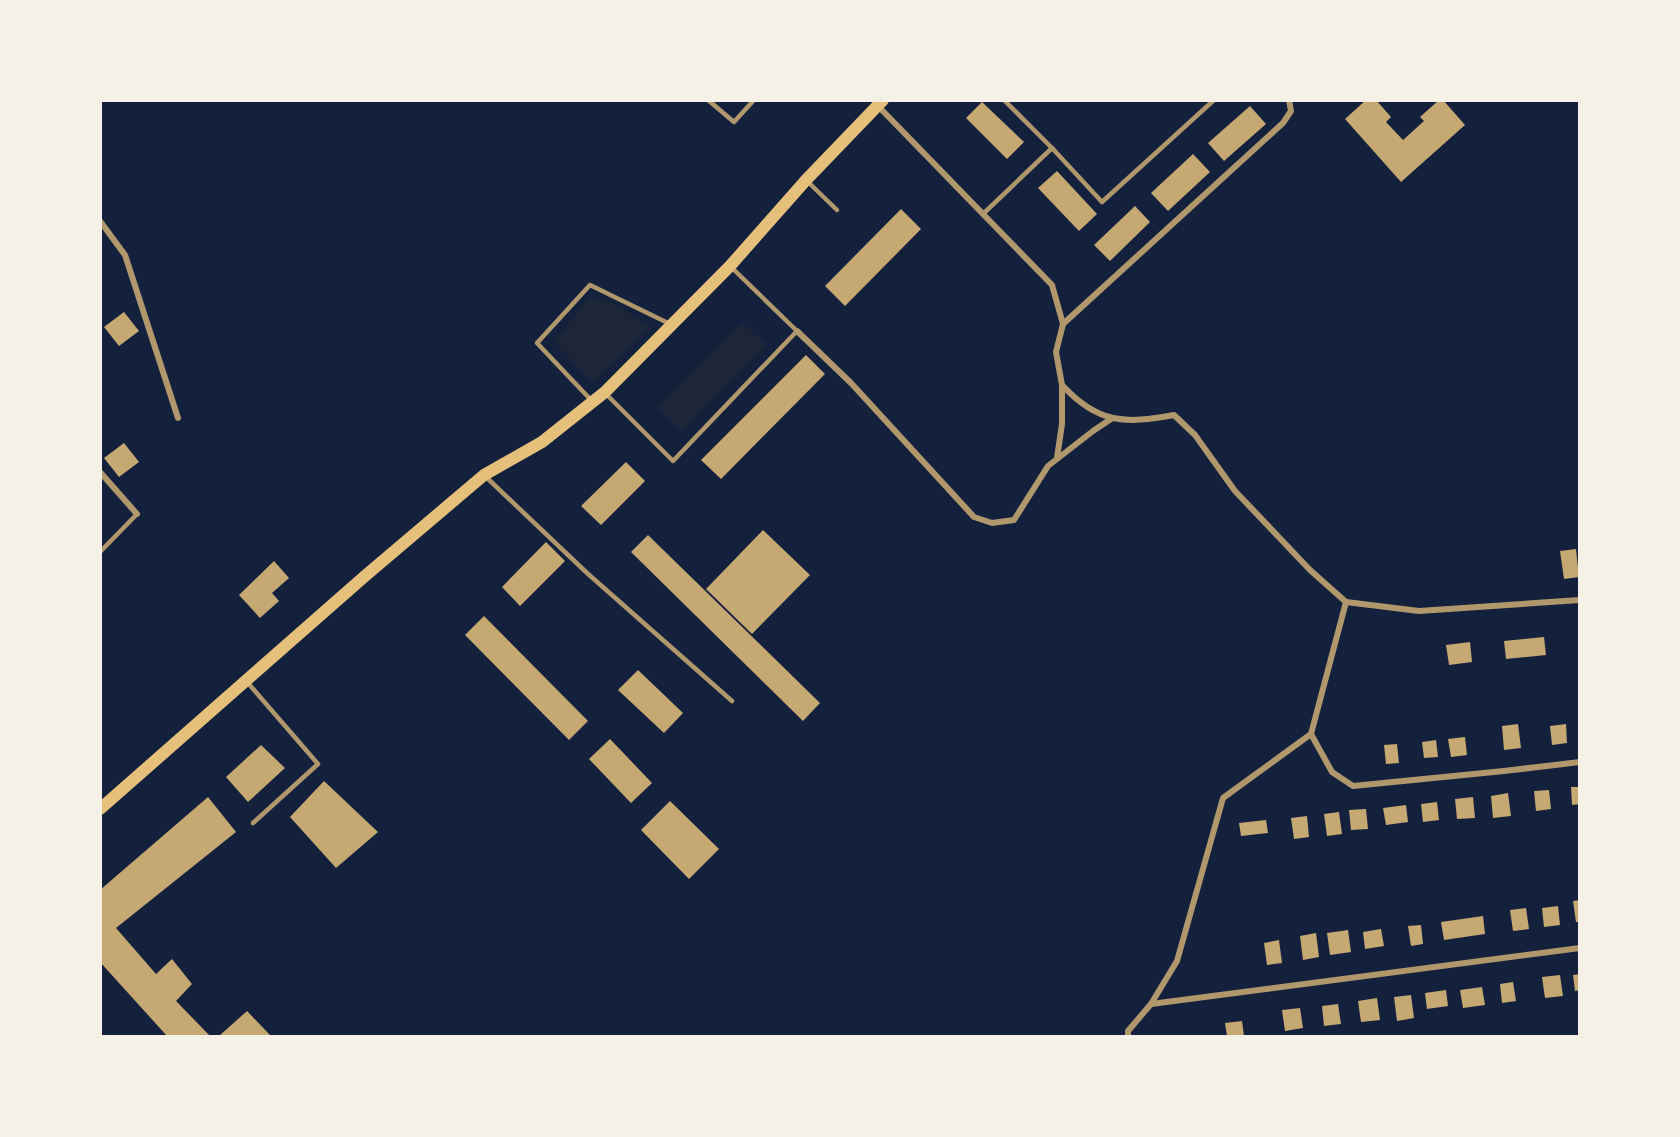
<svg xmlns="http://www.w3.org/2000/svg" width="1680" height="1137" viewBox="0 0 1680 1137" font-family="'Playfair Display',serif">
<rect width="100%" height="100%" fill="#14213d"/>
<g fill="#1d2539">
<path d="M589,298L610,302L652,327L593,383L554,342Z"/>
<path d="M742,323L767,345L682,431L658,407Z"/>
</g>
<g fill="#c6a872">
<path d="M1366,100H1376L1391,117L1386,122L1403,140L1424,121L1420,117L1439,100H1443L1465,125L1401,182L1345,119Z"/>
<path d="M982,102L1024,142L1007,159L966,118Z"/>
<path d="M1250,106L1266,124L1224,161L1208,143Z"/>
<path d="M1193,154L1210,172L1168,211L1151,193Z"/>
<path d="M1057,171L1097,214L1079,231L1038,188Z"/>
<path d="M1135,206L1150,222L1110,261L1094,245Z"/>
<path d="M901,209L921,229L845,306L825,286Z"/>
<path d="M124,312L139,331L119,346L104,327Z"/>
<path d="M806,355L825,374L721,479L701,460Z"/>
<path d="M124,443L139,462L119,477L104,458Z"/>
<path d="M626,462L645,481L601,525L581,506Z"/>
<path d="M763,530L810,575L752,634L706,589Z"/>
<path d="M648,535L820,703L803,721L631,552Z"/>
<path d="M546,542L565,561L520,606L502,587Z"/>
<path d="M1576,549L1579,577L1564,579L1560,551Z"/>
<path d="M274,561L289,578L272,593L279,601L260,618L239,595Z"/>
<path d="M484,616L588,721L569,740L465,635Z"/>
<path d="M1544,637L1546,655L1506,659L1504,641Z"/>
<path d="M1470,642L1472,662L1449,665L1446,645Z"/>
<path d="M638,670L683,713L664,733L618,690Z"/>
<path d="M1518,724L1521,748L1504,750L1502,726Z"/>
<path d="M1566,724L1567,743L1552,745L1550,726Z"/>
<path d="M1465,737L1467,755L1451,757L1448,739Z"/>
<path d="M610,739L652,783L631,803L589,759Z"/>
<path d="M1436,740L1438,757L1424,758L1422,742Z"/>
<path d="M1397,744L1399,763L1386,764L1384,745Z"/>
<path d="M261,745L285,768L248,802L226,777Z"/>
<path d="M324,781L378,832L336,868L290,817Z"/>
<path d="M1571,787H1580V804L1572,805Z"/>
<path d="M1549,790L1551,809L1536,811L1534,791Z"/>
<path d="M1508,793L1511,816L1493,818L1491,796Z"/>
<path d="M208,797L236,832L116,928L156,974L172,959L192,984L176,1001L210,1036H167L100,962V890Z"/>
<path d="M1473,797L1475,818L1457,819L1455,799Z"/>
<path d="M670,801L719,849L689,879L641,830Z"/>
<path d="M1437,802L1439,820L1423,822L1421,804Z"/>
<path d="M1406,805L1408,822L1386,825L1383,808Z"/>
<path d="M1366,809L1368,829L1351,830L1349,810Z"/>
<path d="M1339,812L1342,834L1327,836L1324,814Z"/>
<path d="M1307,816L1309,837L1294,839L1291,818Z"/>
<path d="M1266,820L1268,833L1241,836L1239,823Z"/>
<path d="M1580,900V922H1576L1573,901Z"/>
<path d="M1558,906L1560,925L1544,927L1542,908Z"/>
<path d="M1526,908L1529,929L1513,931L1510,910Z"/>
<path d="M1483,916L1485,934L1444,940L1441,922Z"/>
<path d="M1421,925L1423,944L1411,946L1408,926Z"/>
<path d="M1381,929L1384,946L1365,949L1363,932Z"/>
<path d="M1348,930L1351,952L1330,955L1327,933Z"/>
<path d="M1316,933L1319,957L1303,960L1300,936Z"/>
<path d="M1279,940L1282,963L1267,965L1264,943Z"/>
<path d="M1580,974V990L1575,991L1573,975Z"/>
<path d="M1560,975L1563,996L1545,998L1542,977Z"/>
<path d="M1513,982L1516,1001L1502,1003L1500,984Z"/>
<path d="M1482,987L1485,1005L1463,1008L1460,990Z"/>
<path d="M1446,990L1448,1006L1427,1009L1425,993Z"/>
<path d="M1411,995L1414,1018L1397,1021L1394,997Z"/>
<path d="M1377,998L1380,1020L1361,1022L1358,1001Z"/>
<path d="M1338,1004L1341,1024L1324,1026L1322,1006Z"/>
<path d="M1300,1008L1303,1028L1285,1031L1282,1010Z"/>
<path d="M247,1011L270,1035L269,1036H219Z"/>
<path d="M1242,1021L1244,1036H1227L1225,1023Z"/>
</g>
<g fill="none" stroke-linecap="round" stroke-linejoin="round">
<g stroke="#b1986c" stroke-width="4.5">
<path d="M708,100L734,122L754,100"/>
<path d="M1004,100L1052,148L1102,202L1214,100"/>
<path d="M806,180L837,210"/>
<path d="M983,214L1052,148"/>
<path d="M606,394L673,461L797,331L730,266"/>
<path d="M591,400L537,343L590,285L670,324"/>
<path d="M486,477L587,573L732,701"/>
<path d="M100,552L137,514"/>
<path d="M248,683L318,764L253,823"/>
</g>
<g stroke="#b1986c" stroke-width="6">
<path d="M878,106L1052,285L1063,324L1056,352L1062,385V424L1057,458"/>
<path d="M100,221L125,255L178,418"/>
<path d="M1063,324L1283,123L1291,111L1289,100"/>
<path d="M797,331L851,383L974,517L992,523L1014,520L1048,466L1093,431L1111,419"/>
<path d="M1062,385C1098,424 1125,424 1174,415L1195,435L1235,491L1310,570L1346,602"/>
<path d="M100,472L137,514"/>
<path d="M1346,602L1419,611L1580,600"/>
<path d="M1311,734L1332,772L1353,786L1504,771L1580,762"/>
<path d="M1151,1004L1580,948"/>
<path d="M1128,1036V1031L1151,1004L1177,961L1223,798L1311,734L1346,602"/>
</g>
<path stroke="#e5c07b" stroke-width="12" d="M100,809L365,576L484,475L542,442L605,392L730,266L806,180L883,100"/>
</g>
<rect width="1680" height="1137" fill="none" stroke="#f6f1e7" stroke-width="204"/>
</svg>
